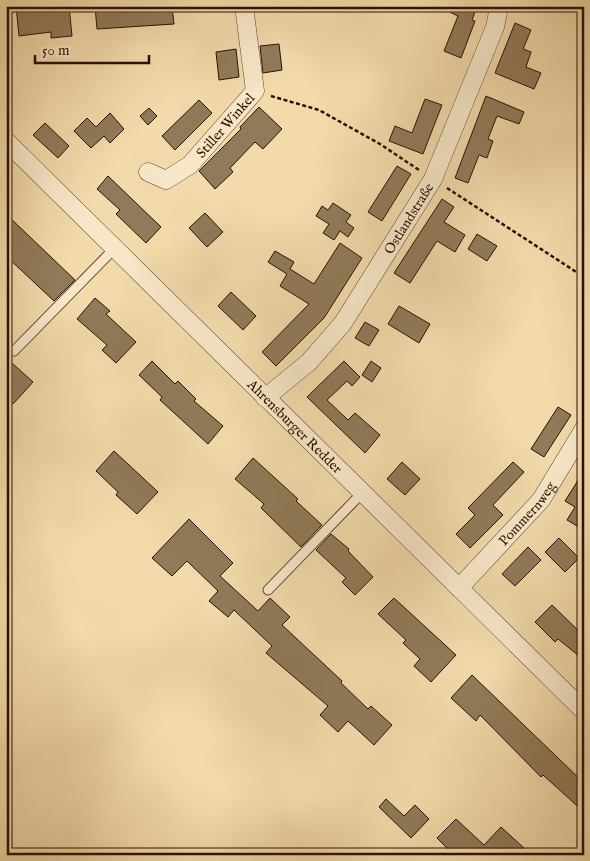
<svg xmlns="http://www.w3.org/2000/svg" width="590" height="861" viewBox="0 0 590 861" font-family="'IM FELL English',serif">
<rect width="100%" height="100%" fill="#f2daaa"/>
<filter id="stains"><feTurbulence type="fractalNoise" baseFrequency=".004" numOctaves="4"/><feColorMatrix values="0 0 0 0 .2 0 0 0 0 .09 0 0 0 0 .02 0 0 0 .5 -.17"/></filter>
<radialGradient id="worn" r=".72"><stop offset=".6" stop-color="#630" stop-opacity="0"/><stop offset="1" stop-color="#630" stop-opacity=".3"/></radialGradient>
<g fill="#917a59" stroke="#281101">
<path d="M16,6H34V8L69,6L72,36L51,38V32L19,36Z"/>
<path d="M95,6H172L174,24L97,29Z"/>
<path d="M437,6H477L472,20L475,21L461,58L444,51L458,16Z"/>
<path d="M515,23L531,30L523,49L531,52L526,67L541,73L534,89L495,73Z"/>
<path d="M279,44L282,70L263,73L260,46Z"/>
<path d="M236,49L239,77L219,80L216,52Z"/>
<path d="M486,96L524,112L519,124L497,116L488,139L493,141L487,158L479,155L468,183L455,178Z"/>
<path d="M425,99L442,105L423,154L389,141L395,126L412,133Z"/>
<path d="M199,100L212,113L175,150L162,136Z"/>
<path d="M259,107L282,129L263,149L255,142L230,168L233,172L215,189L199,171L241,129L240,127Z"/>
<path d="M149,108L157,116L148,125L140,116Z"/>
<path d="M110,113L124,129L110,143L104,136L91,148L74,131L87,118L96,127Z"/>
<path d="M45,123L69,146L58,158L33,135Z"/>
<path d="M397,166L411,174L382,221L368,212Z"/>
<path d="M108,176L161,227L146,243L116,214L120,210L97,189Z"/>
<path d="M442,199L454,207L444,222L465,235L455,252L437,241L410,283L394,273Z"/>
<path d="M333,203L351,215L346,222L354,228L348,237L340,231L334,240L323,233L329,224L316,216L322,206L328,210Z"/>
<path d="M205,213L223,232L207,247L189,228Z"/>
<path d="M6,214L75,280L54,301L6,256Z"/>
<path d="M477,234L497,246L487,261L468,249Z"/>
<path d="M340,243L362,258L324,318L276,366L262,352L309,304L280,286L287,274L268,262L275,251L294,262L290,269L314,284Z"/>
<path d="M231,292L256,316L243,330L218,306Z"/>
<path d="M95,298L110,311L106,314L136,342L116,363L102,350L107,345L77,319Z"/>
<path d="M399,306L430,324L419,343L388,324Z"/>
<path d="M365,322L379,330L369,346L355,338Z"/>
<path d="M152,361L175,384L178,381L196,399L194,401L223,426L208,444L160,400L162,397L139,375Z"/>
<path d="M344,361L360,377L352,386L347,381L327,400L348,420L355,413L380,435L365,453L307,397Z"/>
<path d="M371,361L381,368L372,382L362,375Z"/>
<path d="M12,363L33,382L13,404L6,398V369Z"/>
<path d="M558,407L571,415L544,457L531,449Z"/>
<path d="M114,451L158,492L137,514L116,495L118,492L96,471Z"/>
<path d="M253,458L298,499L296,501L322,525L301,547L261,508L264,504L235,479Z"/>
<path d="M402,462L420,479L405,495L387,479Z"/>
<path d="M513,462L524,472L493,505L503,515L470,548L456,534L475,515L468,508Z"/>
<path d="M584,471V530L567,520L575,507L565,501Z"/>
<path d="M189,519L233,563L220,576L258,611L270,598L290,617L282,625L342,681L341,683L368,709L371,706L392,725L374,745L348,721L338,732L320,715L328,706L266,653L272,646L234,610L228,617L209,601L218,591L187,561L172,576L152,558Z"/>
<path d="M331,534L349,549L348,551L373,577L355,595L342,582L346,578L316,550Z"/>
<path d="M559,538L579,558L565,572L545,552Z"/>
<path d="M528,547L541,560L515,586L502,574Z"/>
<path d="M394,598L456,655L431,682L414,666L420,659L403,643L406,640L378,614Z"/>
<path d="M552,605L584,636V660L558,639L555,642L535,622Z"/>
<path d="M472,675L584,783V812L543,775L541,777L480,715L476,721L451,698Z"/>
<path d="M386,799L404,816L415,805L429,819L411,838L379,807Z"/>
<path d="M456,819L484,845L501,827L524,848L517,855H454L437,838Z"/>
</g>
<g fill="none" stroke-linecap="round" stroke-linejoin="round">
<g stroke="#5a432b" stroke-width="11">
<g id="service">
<path d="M14,351L110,253L113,246"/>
<path d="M268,590L362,493"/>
</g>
</g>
<g stroke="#5a432b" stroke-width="19">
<g id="minor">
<path id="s1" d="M6,141L584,711"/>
<path id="s2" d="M148,172L166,180L190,165L255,91L244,6"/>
<path id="s3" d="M265,398L309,362L343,323L433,179L495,27L498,12L496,6"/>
<path id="s4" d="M459,588L541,500L584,429"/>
</g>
</g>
<g stroke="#281101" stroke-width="2.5" stroke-dasharray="4 2.5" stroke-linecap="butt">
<path d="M271,96L319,110L380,144L419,170"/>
<path d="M447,188L584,277"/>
</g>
<use href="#service" stroke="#f7e7c8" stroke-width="9"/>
<use href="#minor" stroke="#f7e7c8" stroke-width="18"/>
</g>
<g text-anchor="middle" stroke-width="5" stroke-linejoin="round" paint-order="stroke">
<g font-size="14" fill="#281101" stroke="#f7e7c8">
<text dy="5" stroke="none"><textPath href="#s2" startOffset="101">Stiller Winkel</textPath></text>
<text dy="5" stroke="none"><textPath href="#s3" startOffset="232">Ostlandstraße</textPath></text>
<text dy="5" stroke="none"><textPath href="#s1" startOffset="406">Ahrensburger Redder</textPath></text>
<text dy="5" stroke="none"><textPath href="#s4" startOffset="101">Pommernweg</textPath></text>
</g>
</g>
<rect width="590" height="861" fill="none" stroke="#f2daaa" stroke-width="25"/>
<rect x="8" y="8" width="575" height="846" fill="none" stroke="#281101" stroke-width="2.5"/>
<rect x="12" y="12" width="565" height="836" fill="none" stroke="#281101"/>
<path d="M35 55v8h114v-8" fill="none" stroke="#281101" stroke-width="2.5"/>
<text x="42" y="55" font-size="15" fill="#281101" stroke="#f7e7c8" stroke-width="4" paint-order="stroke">50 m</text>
<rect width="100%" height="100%" filter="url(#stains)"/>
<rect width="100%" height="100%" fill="url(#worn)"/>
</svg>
